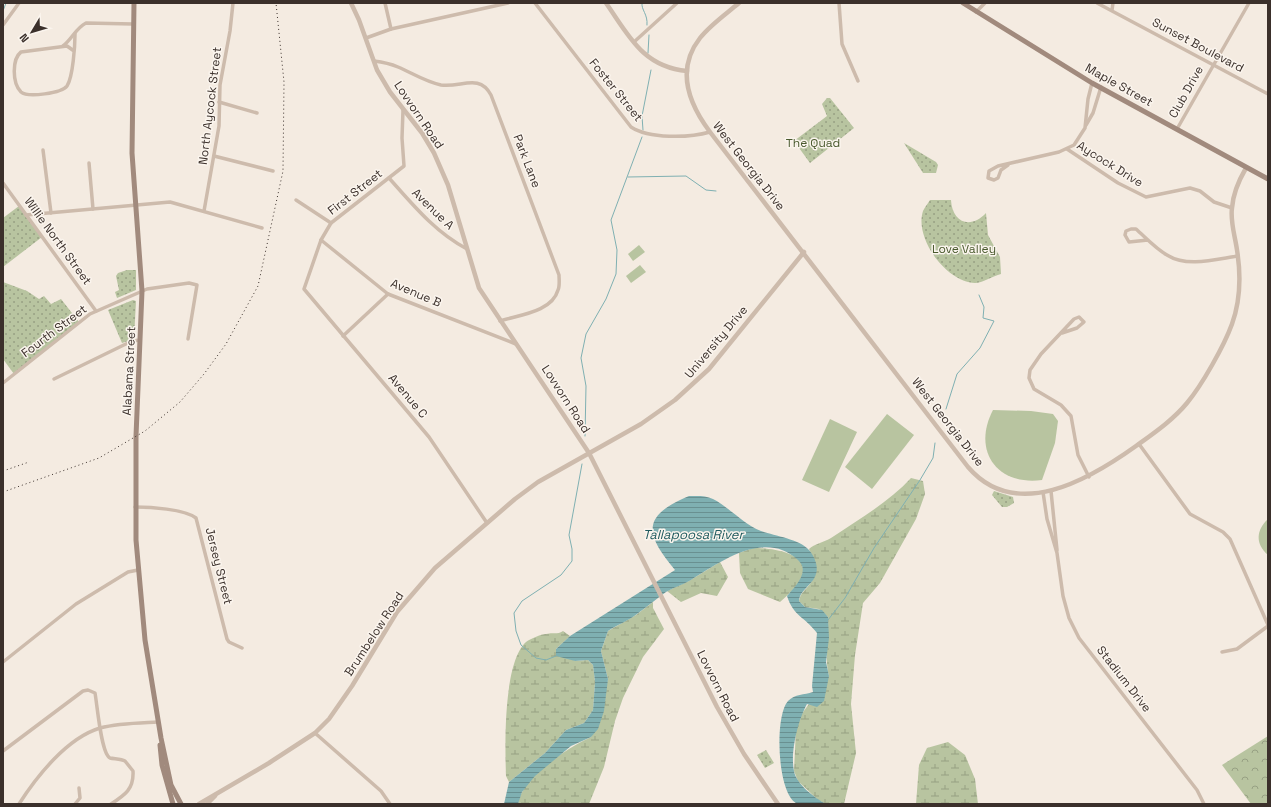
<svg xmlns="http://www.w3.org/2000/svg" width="1271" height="807" viewBox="0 0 1271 807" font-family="'Space Grotesk',sans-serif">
<defs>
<pattern id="grass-dots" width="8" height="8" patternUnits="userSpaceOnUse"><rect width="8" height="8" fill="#b8c4a0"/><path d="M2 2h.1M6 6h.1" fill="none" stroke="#97a083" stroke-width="1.8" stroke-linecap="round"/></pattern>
<pattern id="forest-crowns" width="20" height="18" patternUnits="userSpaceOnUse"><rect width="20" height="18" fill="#b8c4a0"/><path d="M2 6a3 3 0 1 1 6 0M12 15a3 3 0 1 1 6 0" fill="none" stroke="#97a083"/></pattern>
<pattern id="wetland-marsh" width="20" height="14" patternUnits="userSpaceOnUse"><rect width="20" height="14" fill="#b8c4a0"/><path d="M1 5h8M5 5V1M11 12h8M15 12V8" fill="none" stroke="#97a083"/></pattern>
<pattern id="water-rules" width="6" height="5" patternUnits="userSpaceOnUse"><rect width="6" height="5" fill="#7fb0b2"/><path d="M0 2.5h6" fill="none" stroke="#699091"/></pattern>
</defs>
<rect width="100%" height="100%" fill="#f4ebe1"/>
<g fill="url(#grass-dots)">
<path d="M827,98H830L854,128L810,163L794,141L827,116L822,104Z"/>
<path d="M904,143L936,162L938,165L936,173H923Z"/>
<path d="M930,200H951C952,222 970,230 986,213L988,235L1000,257L1001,274C993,276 982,283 975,283C946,282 914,238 923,211C925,207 928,203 930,200Z"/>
<path d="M19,206L42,237L3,267V218Z"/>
<path d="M127,270H136V290L117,298L115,292L119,290L116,276L118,273Z"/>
<path d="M3,282L27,291L39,299L44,296L51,304L61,299L79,322L14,374L3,359Z"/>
<path d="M133,300L136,301L134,339L122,343L108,310Z"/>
<path d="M994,491L1013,497L1014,503L1007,507H1002L992,495Z"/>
<path d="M766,750L774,763L765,768L757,755Z"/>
</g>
<path fill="url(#forest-crowns)" d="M1268,736V804H1251L1222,765Z"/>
<g fill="url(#wetland-marsh)">
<path d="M911,478L923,481L925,494L916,519L880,583L863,603L855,655L851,704L856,753L844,804H826L818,800L798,781L794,771L796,729L801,715L829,676C824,657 829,637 828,617L819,609L805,607L799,601C800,595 802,593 805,590C820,573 818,568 809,549C814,544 824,542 831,538C858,520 889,502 911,478Z"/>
<path d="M753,548C770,548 813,552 801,579C798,585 786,597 780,602L748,589L740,573L739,553Z"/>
<path d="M720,562L728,577L717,596L701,593L681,602L667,591L689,581Z"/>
<path d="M653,602V608L664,629L643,657L623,698L615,721L604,767L589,804H518C522,776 568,748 591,737L608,679L601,651L608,631L636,615Z"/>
<path d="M563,631L570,636L556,649L575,661L588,660L593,665L595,682L593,710L584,723L566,730L545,753L509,782L506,776C505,746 503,663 526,642C530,639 541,634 546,634C553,632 557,635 563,631Z"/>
<path d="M948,742L965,755L975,779L978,804H916L919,765L927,748Z"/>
</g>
<g fill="#b8c4a0">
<path d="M639,245L645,252L633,261L628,254Z"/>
<path d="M640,265L646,272L631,283L626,276Z"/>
<path d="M993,410L1031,411L1053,414L1058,421L1055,443L1042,480C996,486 972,450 993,410Z"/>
<path d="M887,414L914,435L872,489L845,467Z"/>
<path d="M830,419L857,432L829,492L802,480Z"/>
<path d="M1268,519V555C1255,544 1256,530 1268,519Z"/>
</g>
<path fill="url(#water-rules)" d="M689,496C696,496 705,495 713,499C729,507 743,524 761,531C774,536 799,539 809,550C812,553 815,559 816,563C821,583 800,587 799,601L805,607L822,610L828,617L829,638L826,662L829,676L824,701L817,707L807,704C798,720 790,753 794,771C796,784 815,798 826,804C818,804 806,806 798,804C777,797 774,716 788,701C795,694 804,695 813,692L812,686L817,633C804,616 794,617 787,596C794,587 811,572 798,560C765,529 720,562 691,580C683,585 674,587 666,592C656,599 647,607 637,614C628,621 617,625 608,631L601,651L608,679L604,711L598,729L591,737L571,746L535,776L522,792L518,804H504L509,782L545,753L566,730L584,723L593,710L595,682L593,665L588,660L575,661L556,656V649L570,636L675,570C645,534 641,516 689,496Z"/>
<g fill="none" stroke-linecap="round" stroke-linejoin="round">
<g stroke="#7fb0b2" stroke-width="1">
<path d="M642,3C641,10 648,14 647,25"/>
<path d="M3,11L6,3"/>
<path d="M648,53L649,35"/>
<path d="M643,130L642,116L651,70"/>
<path d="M628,177L686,176L706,190L716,191"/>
<path d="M946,409L957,374L980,348L994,321L983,318L984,307L979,295"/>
<path d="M585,436L586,386L581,358L586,334L606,299L616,274L617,250L611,220L642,137"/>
<path d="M828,620L845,598L874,548L920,480L933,458L935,443"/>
<path d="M556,656L546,660L536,658L521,645L516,631L514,613L522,601L561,575L572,561V549L569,535L582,464"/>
</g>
<g stroke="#cdbbac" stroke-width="3.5">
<path d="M385,3L391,29"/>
<path d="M535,3L631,127C649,139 689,138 710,132"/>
<path d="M839,3L842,44L858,81"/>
<path d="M1097,3L1268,94"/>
<path d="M1112,10L1113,3"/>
<path d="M976,12L985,3"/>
<path d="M3,25L19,3"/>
<path d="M366,38L391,29L508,3"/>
<path d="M634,42L677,3"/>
<path d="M63,46C72,39 76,28 86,23L133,24"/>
<path d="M74,51L67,46L21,52C12,59 12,83 21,92C28,98 62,93 67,86C73,77 75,45 75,34"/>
<path d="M374,61C382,62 391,64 398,67C412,73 426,82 441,85C461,88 479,73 491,95L559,275C559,279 560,286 558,290C552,312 519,315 500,321"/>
<path d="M219,102L257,113"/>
<path d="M403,110L402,138L404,166L331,223L321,240L304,289L429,437L487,523"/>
<path d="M1086,125L1093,113L1101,87"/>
<path d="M1177,129L1249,3"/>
<path d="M1067,149L1118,183L1146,197L1190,188L1200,191L1214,202L1232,208"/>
<path d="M43,150L51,213"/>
<path d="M214,156L273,171"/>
<path d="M89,163L93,209"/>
<path d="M1008,165L1001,170L998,178L994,180L988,178L989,171L998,166L1059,152L1074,145L1085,128L1088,99L1092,83"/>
<path d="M389,178C413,205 435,232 467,249"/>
<path d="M3,183L96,311"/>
<path d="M296,200L331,223"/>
<path d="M204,211L219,126L220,85L230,31L233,3"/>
<path d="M26,215L170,202L262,228"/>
<path d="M321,240L388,294L516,344"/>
<path d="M1148,240L1129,242L1125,235L1126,231L1131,229H1136C1146,238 1156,249 1167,255C1187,268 1217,259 1238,256"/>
<path d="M1062,333L1077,328L1084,322L1079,317L1074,319L1041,354L1030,370L1029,378L1034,389L1061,405L1071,416L1078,455L1089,477"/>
<path d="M343,336L388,294"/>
<path d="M54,379L132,341L140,340"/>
<path d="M3,383L90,314L147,289L189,283L197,285L188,339"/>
<path d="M1139,444L1190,514L1223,532L1230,539L1268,625"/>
<path d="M1051,491L1057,550"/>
<path d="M1043,492L1047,519L1057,553L1063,596L1069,618L1079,638L1197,790L1204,804"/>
<path d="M135,507C150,507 184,509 196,518L227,639L229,642L242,648"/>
<path d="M1222,652L1237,649L1268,626"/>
<path d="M3,662L76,604L128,572L138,570"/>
<path d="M315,733L381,791L390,804"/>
<path d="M3,751L83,691L88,690L95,693C97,703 101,754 110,758C114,759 121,759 125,761L133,771C134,789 125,795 111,804"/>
<path d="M19,804C37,776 67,738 100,728C119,723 139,723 158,722"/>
<path d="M75,804L80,798L79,788"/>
</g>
<g stroke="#cdbbac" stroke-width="4.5">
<path d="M351,3L359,20L377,70L390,92L422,133L434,153L448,185L479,288L589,453L717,707L744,754L778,804"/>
<path d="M606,3C629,36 643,67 687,71"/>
<path d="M739,3C726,14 710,25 700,38C675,70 689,104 710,132L968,467C1016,523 1090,479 1136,446C1154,433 1173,420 1187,403C1202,385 1224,346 1232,324C1241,299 1241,275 1237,250C1235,236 1230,221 1232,208C1233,193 1239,180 1246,168"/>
<path d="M199,804L269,763L315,733L329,719L352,686L397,612L435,568L515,499L538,482L641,424L675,400L709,369L804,252"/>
<path d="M207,804L215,796"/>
</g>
<g stroke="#a18a7d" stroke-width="5">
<path d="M134,3L132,153L142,291L136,436V540L145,640L161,738L171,785L181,804"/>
<path d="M963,3L1092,83L1268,179"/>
<path d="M160,745L162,765L173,804"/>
</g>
<g stroke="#3b302b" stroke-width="1" stroke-dasharray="1 3" stroke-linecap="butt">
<path d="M3,471L29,462"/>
<path d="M3,492L99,458L145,431L180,402L204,374L226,344L258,286L283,171L284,82L276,3"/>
</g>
</g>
<g text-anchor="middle" stroke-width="3" stroke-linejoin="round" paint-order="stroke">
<g font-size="12" fill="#3b302b" stroke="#fbf5ee">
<text transform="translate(1198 45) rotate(28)" y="4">Sunset Boulevard</text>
<text transform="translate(1119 85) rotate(29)" y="4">Maple Street</text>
<text transform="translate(616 90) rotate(51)" y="4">Foster Street</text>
<text transform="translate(1186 92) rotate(-61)" y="4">Club Drive</text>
<text transform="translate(210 106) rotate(-83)" y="4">North Aycock Street</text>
<text transform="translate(419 115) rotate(56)" y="4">Lovvorn Road</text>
<text transform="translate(527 161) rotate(69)" y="4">Park Lane</text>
<text transform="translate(1110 164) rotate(32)" y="4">Aycock Drive</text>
<text transform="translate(749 166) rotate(52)" y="4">West Georgia Drive</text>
<text transform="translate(355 192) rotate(-38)" y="4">First Street</text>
<text transform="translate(433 209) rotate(44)" y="4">Avenue A</text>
<text transform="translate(58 241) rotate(54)" y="4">Willie North Street</text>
<text transform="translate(416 293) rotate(23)" y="4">Avenue B</text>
<text transform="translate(54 331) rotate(-37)" y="4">Fourth Street</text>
<text transform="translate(716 342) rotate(-50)" y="4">University Drive</text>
<text transform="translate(129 371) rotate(-87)" y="4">Alabama Street</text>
<text transform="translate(408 396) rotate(50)" y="4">Avenue C</text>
<text transform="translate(566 399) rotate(57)" y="4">Lovvorn Road</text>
<text transform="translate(948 422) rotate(52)" y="4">West Georgia Drive</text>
<text transform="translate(219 566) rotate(76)" y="4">Jersey Street</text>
<text transform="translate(374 634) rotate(-57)" y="4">Brumbelow Road</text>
<text transform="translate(1124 679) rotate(52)" y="4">Stadium Drive</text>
<text transform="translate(718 686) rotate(63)" y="4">Lovvorn Road</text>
</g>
<g font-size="12" fill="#4a5a2e" stroke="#fbf5ee">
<text x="813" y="147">The Quad</text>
<text x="964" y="253">Love Valley</text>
</g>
<g font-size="13" font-style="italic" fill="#1f5a5e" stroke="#fbf5ee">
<text x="693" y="539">Tallapoosa River</text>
</g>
</g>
<rect width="1271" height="807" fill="none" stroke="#3b302b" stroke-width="8"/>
<g transform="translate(32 32) rotate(232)" stroke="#fbf5ee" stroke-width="3" paint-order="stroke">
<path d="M0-3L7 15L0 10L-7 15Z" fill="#3b302b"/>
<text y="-6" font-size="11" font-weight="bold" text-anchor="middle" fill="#3b302b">N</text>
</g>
</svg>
